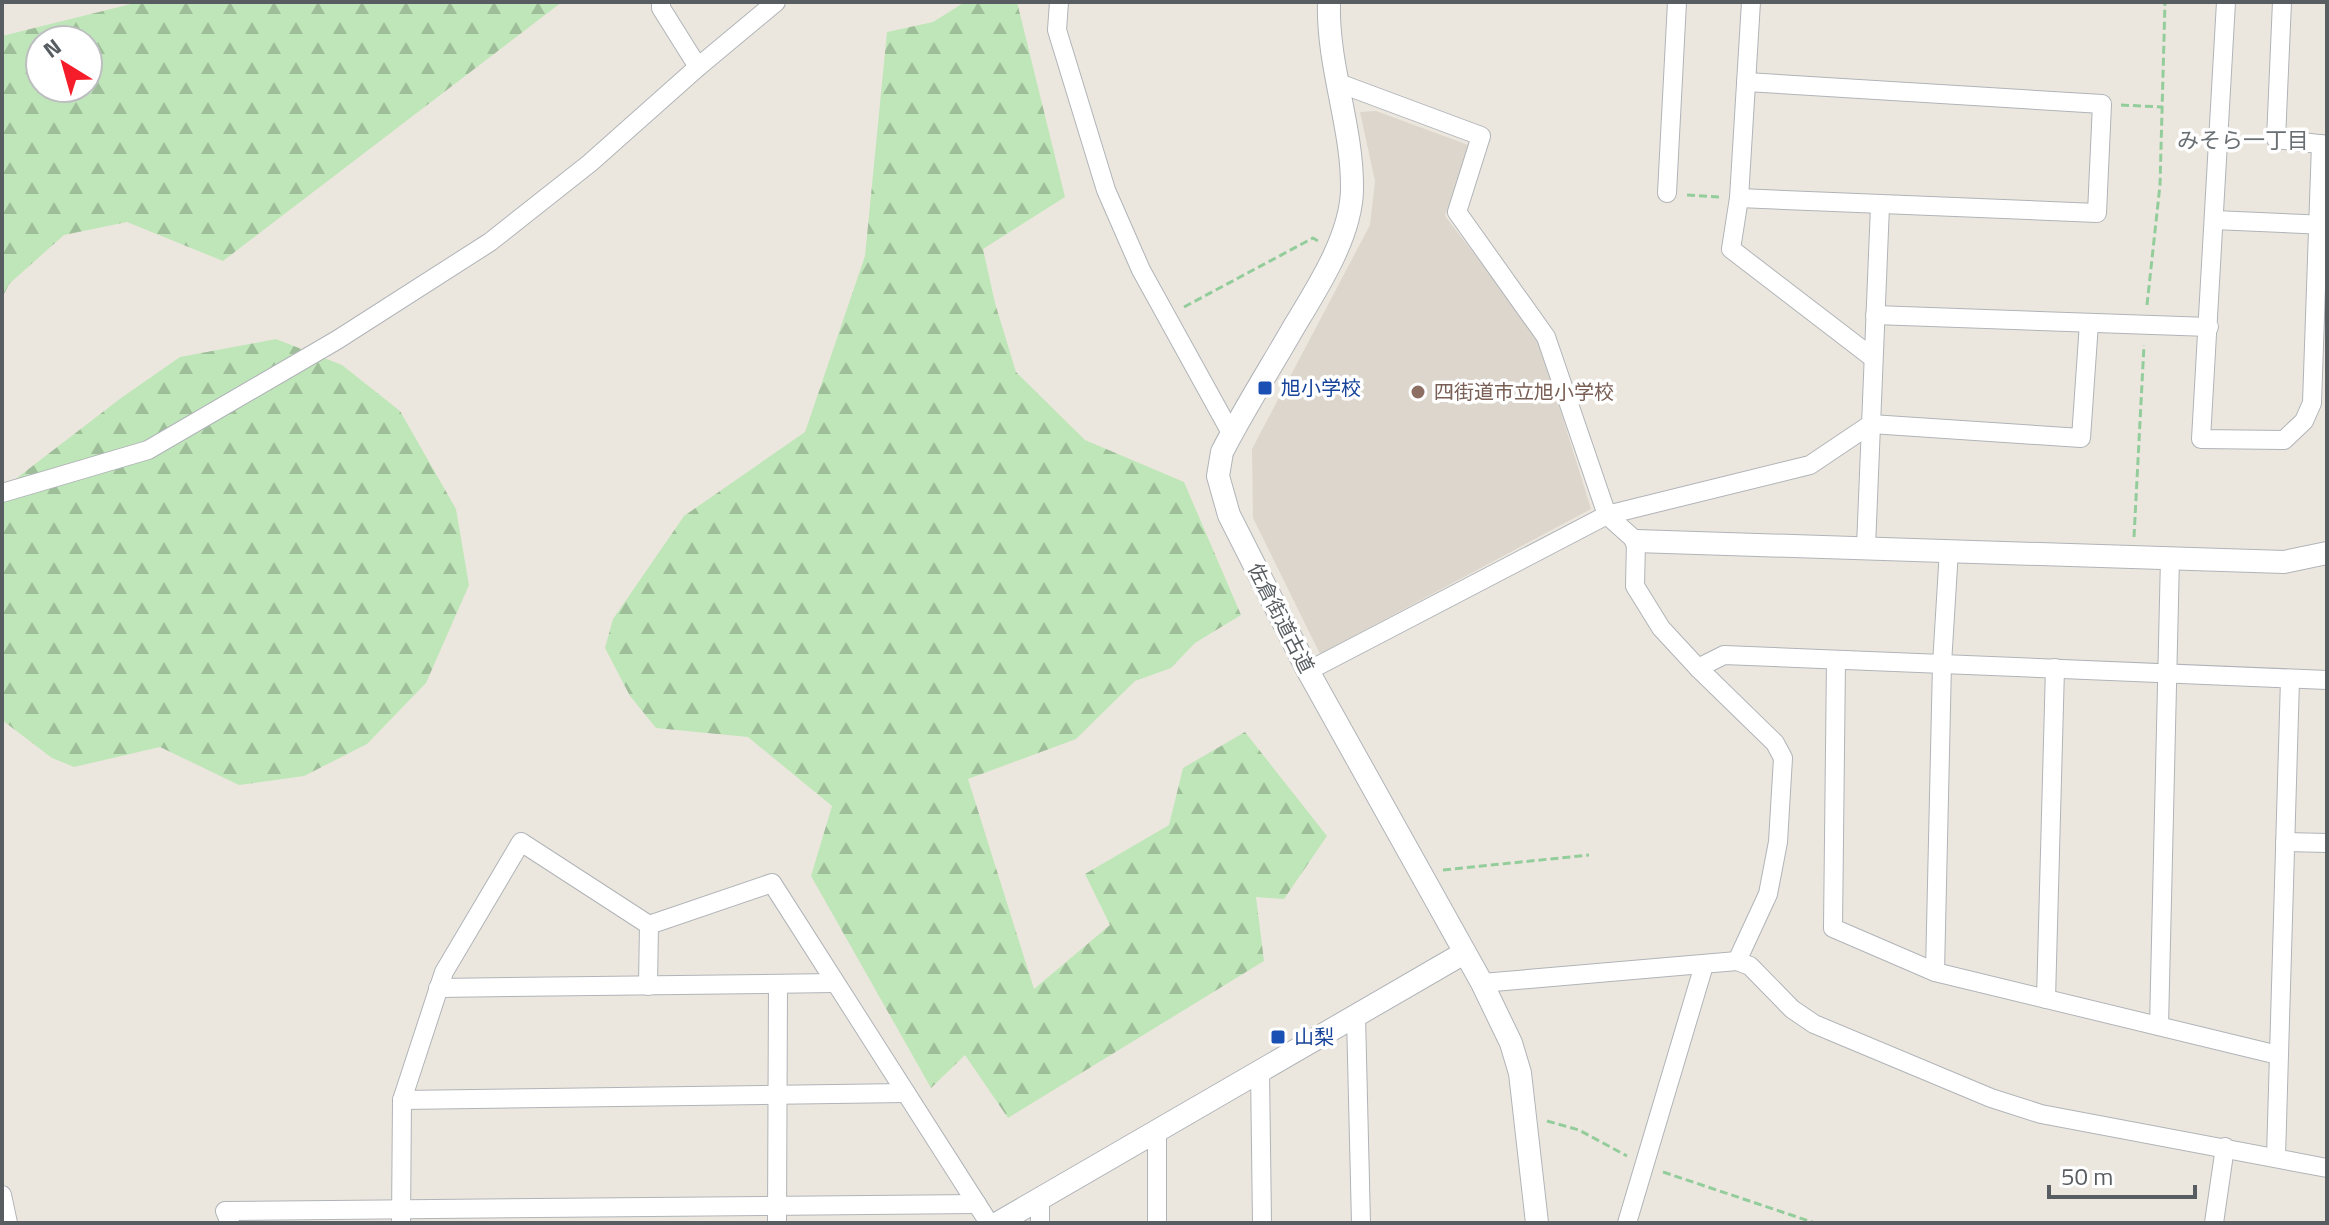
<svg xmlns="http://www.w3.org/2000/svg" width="2329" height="1225" viewBox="0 0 2329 1225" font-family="'Titillium Web','Noto Sans JP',sans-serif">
<defs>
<pattern id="forest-firs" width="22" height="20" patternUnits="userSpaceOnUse" patternTransform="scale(2)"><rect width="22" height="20" fill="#bfe6b8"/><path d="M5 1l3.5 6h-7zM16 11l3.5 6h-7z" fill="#9ebe99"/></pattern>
</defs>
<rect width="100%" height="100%" fill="#ece7de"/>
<path fill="#dcd6cd" d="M1376,111L1471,146L1445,216L1537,335L1591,509L1320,654L1253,518L1252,449L1370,225L1375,181L1360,112Z"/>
<g fill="url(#forest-firs)" fill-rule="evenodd">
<path d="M139,2H562L223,261L127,222L64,235L9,284L2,298V36ZM40,40H88V88H40Z"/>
<path d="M965,2H1017L1065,197L983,249L995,303L1016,372L1085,440L1184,482L1241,615L1195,643L1171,668L1135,681L1076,739L968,779L1034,989L1110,925L1085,874L1169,825L1183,768L1245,732L1327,836L1284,899L1256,897L1264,961L1008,1118L965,1055L931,1088L811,876L832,806L748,737L656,728L630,696L605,648L613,619L684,516L805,432L865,256L887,32L933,22Z"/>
<path d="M276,339L342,365L400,411L456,509L469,585L426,683L367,744L304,776L239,785L160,747L74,767L52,758L2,720V501L13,481L121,398L180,357Z"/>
</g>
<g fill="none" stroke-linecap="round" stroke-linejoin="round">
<g stroke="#b0b4b8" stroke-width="20">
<g id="minor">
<path d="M661,2V8L698,67"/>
<path d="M1059,2L1057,30L1106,190L1141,270L1231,433"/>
<path d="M1751,2L1739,198L1731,249L1873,358"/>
<path d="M2226,2L2201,439L2284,440L2304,421L2312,403L2321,144"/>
<path d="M2282,2L2276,139L2327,145"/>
<path d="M1336,82L1481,136L1457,212L1546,337L1607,515L1636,541L1635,586L1661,628L1698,668L1775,743L1783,758L1778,842L1768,894L1737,961"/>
<path d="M1667,193L1677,2"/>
<path d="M1739,198L2097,213L2102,104L1746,82"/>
<path d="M2214,220L2327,225"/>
<path d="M1875,315L2209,327"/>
<path d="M2,493L148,450L337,340L490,242L590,163L698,67L776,2"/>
<path d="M1866,547L1880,206"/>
<path d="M1836,660L1833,928L1935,972L2278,1055"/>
<path d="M1698,668L1724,655L2327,680"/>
<path d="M1308,671L1607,515L1810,465L1871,424L2081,438L2089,323"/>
<path d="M2285,842L2327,843"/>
<path d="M1935,972L1942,664L1949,550"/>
<path d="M1482,983L1737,961L1750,966L1792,1009L1814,1024L1991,1098L2041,1114L2327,1168"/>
<path d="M648,986L649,925"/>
<path d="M438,988L835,983"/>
<path d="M2046,999L2055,668"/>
<path d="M1356,1016L1361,1223"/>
<path d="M2159,1026L2170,558"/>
<path d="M1260,1070L1262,1223"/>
<path d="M402,1100L906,1093"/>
<path d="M1157,1131V1223"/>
<path d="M2276,1157L2290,679"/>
<path d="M2,1195L8,1223"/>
<path d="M1040,1200V1223"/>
<path d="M230,1223L225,1211L977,1204"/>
<path d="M401,1223L402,1100L444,972L521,842L649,925L772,883L989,1223"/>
<path d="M777,1223L778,984"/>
<path d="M1627,1223L1704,965"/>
<path d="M2214,1223L2225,1147"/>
</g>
</g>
<g stroke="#b0b4b8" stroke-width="24">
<g id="tertiary">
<path d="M1329,2C1327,66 1353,127 1352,190C1351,236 1318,287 1295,325C1271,367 1244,409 1222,452L1218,476L1229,515L1308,671L1482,983L1511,1043L1520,1073L1537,1223"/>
<path d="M1636,541L2284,562L2327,553"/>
<path d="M998,1223L1464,953"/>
</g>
</g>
<g stroke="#94cd9c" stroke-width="3" stroke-dasharray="8 4" stroke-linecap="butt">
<path d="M2121,105L2162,107"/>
<path d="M1687,195L1719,197"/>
<path d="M2147,305L2160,185L2165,2"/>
<path d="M1184,307L1313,238L1318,241"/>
<path d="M2134,537L2144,345"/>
<path d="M1443,870L1589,855"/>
<path d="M1547,1121L1579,1130L1627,1156"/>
<path d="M1663,1172L1815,1223"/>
</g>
<use href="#minor" stroke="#fff" stroke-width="18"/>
<use href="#tertiary" stroke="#fff" stroke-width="22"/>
</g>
<g fill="#1a4fb4" stroke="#fff" stroke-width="3">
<rect x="1257" y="380" width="16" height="16" rx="4"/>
<rect x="1270" y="1029" width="16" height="16" rx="4"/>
</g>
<circle fill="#8d6e63" stroke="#fff" stroke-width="3" cx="1418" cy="392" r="8"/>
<g text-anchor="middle" stroke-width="7" stroke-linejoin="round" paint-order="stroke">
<g font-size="20" fill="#164399" stroke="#fff" text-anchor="start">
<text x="1281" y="395">旭小学校</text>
<text x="1294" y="1044">山梨</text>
</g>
<g font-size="20" fill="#785e54" stroke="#fff" text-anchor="start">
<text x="1434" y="399">四街道市立旭小学校</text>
</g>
<g font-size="20" fill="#585d61" stroke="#fff">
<text transform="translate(1281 618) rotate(63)" y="7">佐倉街道古道</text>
</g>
<g font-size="22" fill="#696f73" stroke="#fff">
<text x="2243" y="148">みそら一丁目</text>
</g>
</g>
<rect width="2329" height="1225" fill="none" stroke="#585d61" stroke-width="8"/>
<g transform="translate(64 64) rotate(323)"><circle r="38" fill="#ffffff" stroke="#bcbec0" stroke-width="2"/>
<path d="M0-6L14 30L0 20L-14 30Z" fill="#f41d29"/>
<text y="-12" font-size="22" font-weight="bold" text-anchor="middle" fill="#585d61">N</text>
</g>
<path d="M2049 1185v12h146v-12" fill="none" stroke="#585d61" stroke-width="4"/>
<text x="2061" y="1185" font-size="24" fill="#585d61" stroke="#ffffff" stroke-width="6" paint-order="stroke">50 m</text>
</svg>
